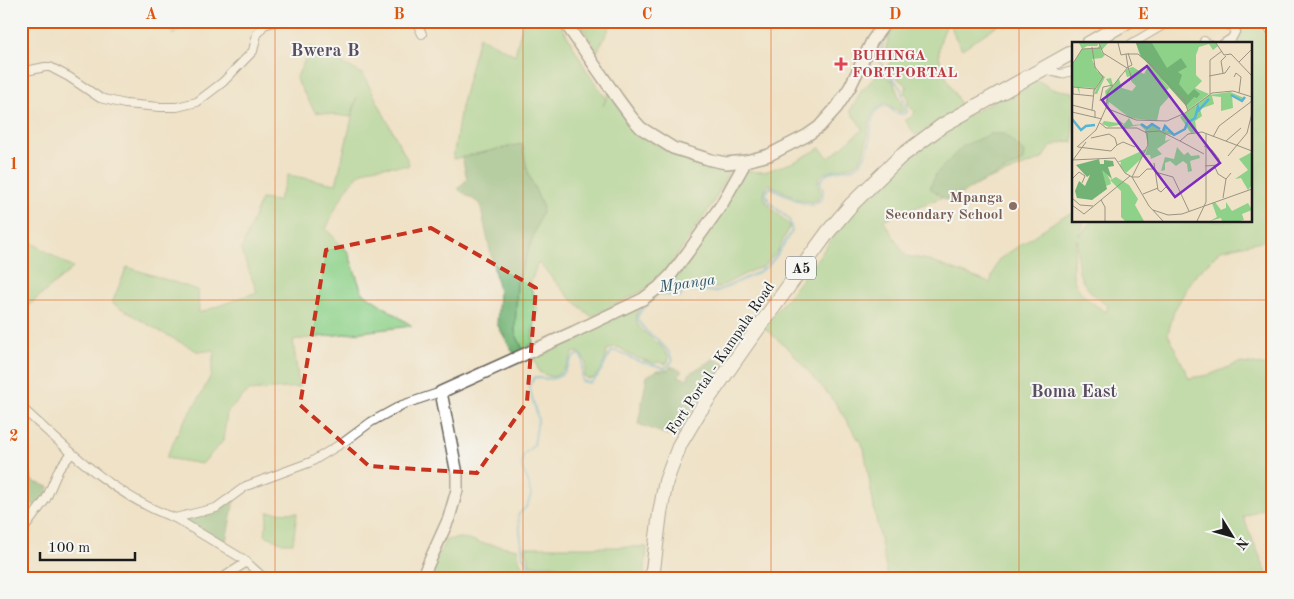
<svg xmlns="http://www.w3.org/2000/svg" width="1294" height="599" viewBox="0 0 1294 599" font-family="'Old Standard TT',serif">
<rect width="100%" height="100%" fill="#f6f6f2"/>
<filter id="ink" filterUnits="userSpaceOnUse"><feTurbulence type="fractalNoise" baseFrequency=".02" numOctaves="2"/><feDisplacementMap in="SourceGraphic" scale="10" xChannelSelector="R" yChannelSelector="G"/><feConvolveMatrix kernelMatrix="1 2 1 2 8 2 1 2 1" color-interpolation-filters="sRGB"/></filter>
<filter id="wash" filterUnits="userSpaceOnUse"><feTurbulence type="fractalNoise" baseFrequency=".0096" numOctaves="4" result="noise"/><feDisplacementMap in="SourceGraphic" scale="20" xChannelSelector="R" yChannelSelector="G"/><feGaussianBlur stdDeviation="1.12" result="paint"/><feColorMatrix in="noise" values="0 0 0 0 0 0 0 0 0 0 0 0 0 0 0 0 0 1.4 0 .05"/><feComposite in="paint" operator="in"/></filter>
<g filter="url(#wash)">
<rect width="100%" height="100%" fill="#efe2c7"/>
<g fill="#8ed189" stroke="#557652" fill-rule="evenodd">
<path d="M164,21H191L173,35Z"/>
<path d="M523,21H559L588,73L606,98L603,106L610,90L629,119L647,140L674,153L732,165L713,203L664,274L642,291L592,317L569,297L538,262L530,285L538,309L533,332V343L523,350L515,332L517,283L543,208L528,173L522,144L453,159L461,107L479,36L515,55Z"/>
<path d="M579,21H613L597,52Z"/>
<path d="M896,21H949C945,29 940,39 939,48C937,64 954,92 962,107L916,136L905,120L912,117L915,112L908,105V96L904,93L907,86L890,72L888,65L893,59L891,55L885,52L889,36L895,27Z"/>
<path d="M949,21H1004L962,49L955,37Z"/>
<path d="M1228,21H1252L1273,44V241L1265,240L1221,250L1192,279L1174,311L1168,334L1189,378L1209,375L1239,363L1263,365L1273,371V504L1243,517L1269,578H888L875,514L864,448L834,401L789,349L763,327L788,297L849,217L869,194L907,160L960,120L1034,78L1052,89L1073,92V143L1071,141C1054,144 1050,145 1042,159L883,220L906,256L924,259L990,283L998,260L1060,218L1073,213V221H1086L1083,225L1079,236L1091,221H1250V44H1226L1237,33L1240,28ZM1078,238C1076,274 1078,285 1108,306L1106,312C1093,304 1075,292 1073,275C1072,263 1075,250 1077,239Z"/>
<path d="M311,47L363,74L409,163L408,166C400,166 375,166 369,169C348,177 335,210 326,229L348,252L362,292L412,326L293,340L299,387L248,391L227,413L223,441L202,464L166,458L181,426L201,395L211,375L214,350L199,352L161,332L112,303L127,267L198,290L199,313L257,292L241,250L261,199L278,201L288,175L336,184L357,97L351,117L315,112L296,79Z"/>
<path d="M880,72L893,81L904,110L900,112L885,103C862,112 872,144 859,161C851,171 819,167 818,182C818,185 820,190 821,193L818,199L812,202L800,200L769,184C753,200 781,214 790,226L777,252L763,267L753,270L717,288H696L684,290L680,293L673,295L660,291C647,301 625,315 643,331C648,336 652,336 654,342L660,345L669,357L668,362L665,364L659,362L653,363L643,360L630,355L620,348L614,347L607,350C606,362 601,370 594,378L588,379L584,376L586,362L579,352L573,353C569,361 564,373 555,376C550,378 544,374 539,372L533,355L619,313L670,275L744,171L764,172L794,162L820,148L829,158L863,129L850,111L862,90Z"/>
<path d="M21,236L73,268L21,312Z"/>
<path d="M268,512L297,513L293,543H283L265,535Z"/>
<path d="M459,538L468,539L481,543L518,549C519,559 519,564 527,571L548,569L554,571L555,578H425L446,540Z"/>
<path d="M525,547H647L644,578H561L559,567L552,565H530Z"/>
</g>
<g fill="#72b375" stroke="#476848">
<path d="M990,134H1004L1024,152L1023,161L982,182L961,194L946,200L930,188L936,174L963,146Z"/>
<path d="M522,144L528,173L543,208L517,283L515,332L523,350L514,354L497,324L499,292L480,204L458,189L467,179L462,157Z"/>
<path d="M713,359L726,364L695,405L676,438L638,424L647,376L658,370H668L671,366L682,371L678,376L687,379L690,373Z"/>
<path d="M21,464L30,470L32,481L49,487L41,511L21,495Z"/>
<path d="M235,497L225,546L184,522L186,520L217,511Z"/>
</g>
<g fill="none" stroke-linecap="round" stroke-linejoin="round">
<g stroke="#56b4d4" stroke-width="2">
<path d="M659,294L680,297L685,291L700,290L715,292L757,273L768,266L777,255L792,231L789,219L770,203L765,193L770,187L800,202L812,205L822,199L823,190L820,181C822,179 825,175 828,173C842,167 854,174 863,159C866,155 868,149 869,144C872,132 869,105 888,106L895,113L903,114L907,112L901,89L895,81L883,67L880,60L883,41L890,31L893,21"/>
<path d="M558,578L557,568L544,566L530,568L523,556L518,515L527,506L531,495L528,481L522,468L523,455L534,445L538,419L529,386L535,377C550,380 560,381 568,366C573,358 570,359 579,354L583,360L582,370V381L590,383L597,377L612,351C621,350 627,357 635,360C645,364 655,364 664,368L668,366L673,360L668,351L658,340L646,331L637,319L640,312L655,297"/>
</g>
</g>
</g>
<g filter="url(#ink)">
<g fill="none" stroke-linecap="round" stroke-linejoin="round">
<g stroke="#666158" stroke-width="10">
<g id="street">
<path d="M416,21L422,34"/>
<path d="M1219,21L1233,27L1236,30L1232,38L1223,44"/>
<path d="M1204,41L1209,44"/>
<path d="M1131,44L1170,21"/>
<path d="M1043,69L1061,74L1073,71"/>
<path d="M21,72L45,67H50L69,77L100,98L125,104L160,107H177L197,102L223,82L253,51L257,34L264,25L277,21"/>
<path d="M21,407C67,449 115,497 175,518L243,559L264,578"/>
<path d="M175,518L216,508L246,486L311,462L344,442L371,422L402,405L441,392"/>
<path d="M21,533L46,499L59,469L72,453"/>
<path d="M222,578L247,562"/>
</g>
</g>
<g stroke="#666158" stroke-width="14">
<g id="secondary">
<path d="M564,21L618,99L632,118L641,128L673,148L711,160L726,163L746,161L769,155L806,136L819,127L837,107L850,87L872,41L886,21"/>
<path d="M1264,21L1273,30"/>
<path d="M422,578L449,518L457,490V474L441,392L574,332L643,299L658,288L670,276L688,252L722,204L746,161"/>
</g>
</g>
<g stroke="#666158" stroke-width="16">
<g id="highway">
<path d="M1088,44L1128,21"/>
<path d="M652,578L660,513L666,481L680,444L699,412L748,342L828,232L851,205L900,157L943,125L1073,52"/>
</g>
</g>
<use href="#street" stroke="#fff" stroke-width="8"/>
<use href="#secondary" stroke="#fff" stroke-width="11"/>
<use href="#highway" stroke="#fff" stroke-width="14"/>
</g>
</g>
<path d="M0 0H1294V599H0ZM431,228L536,288L527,402L477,473L369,466L300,405L326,250Z" fill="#efe2c7" fill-opacity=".55" fill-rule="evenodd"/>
<path fill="none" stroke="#c8321e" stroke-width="4" stroke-dasharray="10 6" stroke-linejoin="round" d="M431,228L536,288L527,402L477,473L369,466L300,405L326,250Z"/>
<path fill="none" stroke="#de560d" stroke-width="1" stroke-opacity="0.55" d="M275,21V578M523,21V578M771,21V578M1019,21V578M21,300H1273"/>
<path fill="#e0444e" stroke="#f6f6f2" stroke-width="2" d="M838.5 56.5h5v5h5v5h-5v5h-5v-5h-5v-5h5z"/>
<circle fill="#8d6e63" stroke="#f6f6f2" stroke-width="2" cx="1013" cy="206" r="5"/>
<g text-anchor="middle" stroke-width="4" stroke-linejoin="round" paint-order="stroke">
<rect fill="#f6f6f2" stroke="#5d5d5c" stroke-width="1" x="786" y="256.5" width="30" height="23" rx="4"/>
<g font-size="14" font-weight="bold" fill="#1c1c1c">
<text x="801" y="273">A5</text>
</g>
<g font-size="15" font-weight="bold" fill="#be3a42" stroke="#f6f6f2" text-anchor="start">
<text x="852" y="60">BUHINGA<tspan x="852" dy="17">FORTPORTAL</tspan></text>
</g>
<g font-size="15" font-weight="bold" fill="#785e54" stroke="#f6f6f2" text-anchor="end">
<text x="1003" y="202">Mpanga<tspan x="1003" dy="17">Secondary School</tspan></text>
</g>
<g font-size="15" fill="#1c1c1c" stroke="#f6f6f2">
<text transform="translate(720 358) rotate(-56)" y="5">Fort Portal - Kampala Road</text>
</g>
<g font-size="16" font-style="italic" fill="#335966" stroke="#f6f6f2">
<text transform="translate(687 282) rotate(-8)" y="6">Mpanga</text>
</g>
<g font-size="18" font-weight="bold" fill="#594d61" stroke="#f6f6f2">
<text x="325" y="56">Bwera B</text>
<text x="1074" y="397">Boma East</text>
</g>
</g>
<g transform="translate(1072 42)">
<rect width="180" height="180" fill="#efe2c7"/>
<path d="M7,1H27L25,4H15L10,7L26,6L28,1H36L29,9L33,13L30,16L20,17L25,29L33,35L25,52H22L30,35L20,52L22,46L7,45L8,53L5,45H1L0,24L10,7ZM64,1H144L146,4L141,8L137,2L127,5L124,13V33L130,39L123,46L137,52L116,68L112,58L89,37L97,46L94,49L98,54L88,65L85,79L58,76L37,60L36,66L33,49L39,44L34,37L39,36L41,44L50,31L47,37L50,46L60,49L64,44L59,39V34L55,35L53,29L56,26L58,30L57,26L61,25L72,32L77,23L89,36L82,26L68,14ZM158,50L172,56L171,59L160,53L161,66L149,69V55L140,54L142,62L128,67L130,74L123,79L125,90L119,91L108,75L137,53ZM57,76L61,83L72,82L74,87L79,82L90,89L93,84L95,89H98L101,93L94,92L93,99L99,97L85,107L90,112L79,117L78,113H73L76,104L73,88L68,83L52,86L51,82L37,85L30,82L32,79L46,81L47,78L52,82ZM105,105L112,113L116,110L119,114L127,113L128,116L118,119L120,129L116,130L115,122L111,119L104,124L98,119L93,121V128L89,129L93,115L102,117ZM74,107L69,117L54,131L48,124L49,120H45ZM180,110V143L176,148L169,136L163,137L176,128L167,117ZM29,128H33L38,138L44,135L57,143L66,157L63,163L72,179H53L49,175V149L38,138L39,142L34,144ZM143,160L149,168L154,166V160L160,169L176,161L180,168L170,172L172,178L168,179H150L149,176L138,179L145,175L140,161Z" fill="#8ed189"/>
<path d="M64,1H80L95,26L109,16L115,25L106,30L110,33L107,42L116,53L122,47L128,52L125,56L122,55L114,64L69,14ZM27,117L28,122H32V118L41,119L42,124L36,125L40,137L30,128L35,147L20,158L5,156L3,149L7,139L13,144L18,133L15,135L4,123Z" fill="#72b375"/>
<path fill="none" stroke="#56b4d4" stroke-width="2.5" d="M159,53L170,59L173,55M0,77L9,88L14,84L23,83M69,82L75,86L80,82L88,87M91,89L93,84L102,93L113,87L115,81L123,76L126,65L127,68L137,57"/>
<path fill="none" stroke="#9b9383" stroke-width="1" d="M27,1L31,11L55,26M46,1L49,13L54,12M144,1L152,13L159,12L180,34M56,11L60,23L56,25L59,34L57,39M54,12H66L80,24L112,58L116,69M167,20L180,7M0,23L10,7L28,6M151,31L149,19L154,14M137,34L153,31L158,24M162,35L164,31L169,35L167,51M1,52V45L23,47M1,52L21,54M138,52V18L150,9M28,59L31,45L41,43M0,63L23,69V76M34,66L36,50L56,25L54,12M20,68L22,49L31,35L23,25L20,5M0,70L30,77M28,81L34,86H65L75,91L76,103L60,135L77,164L91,179M73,90L88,89L108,99L116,92L130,90L180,109M141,95L147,84L180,59M108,99L132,112M154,99L169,86M45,103L51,100L63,105M132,104L140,108L147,117L146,123L133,124M5,105L24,88L34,66L64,78L95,79L113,71L140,51L161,49L180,55M6,105L39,109L45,103L43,96L37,92L19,96M156,114L175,91L180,71M0,118L43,116L53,131L60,135M1,118L14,100M82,121L86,148L89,150L94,145L100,149M142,123L146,132L154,137L159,131M83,130L101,135L117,169M60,135H67L75,127H81M0,137L7,130L13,134L10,141M71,152L86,146M0,156L8,163L21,164M151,156L154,137M29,158L33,165V179M0,163L12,172L58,134M81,168L96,173L110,172L180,147M125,179L134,160V92"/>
<path fill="#7b2cbf" fill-opacity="0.15" stroke="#7b2cbf" stroke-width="2.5" d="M75,24L148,121L103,155L30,58Z"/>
<rect width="180" height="180" fill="none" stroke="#1c1c1c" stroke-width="2.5"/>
</g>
<rect width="1294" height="599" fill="none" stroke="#f6f6f2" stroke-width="55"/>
<g transform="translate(1232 536) rotate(127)" stroke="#f6f6f2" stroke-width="4" paint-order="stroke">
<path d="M0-4L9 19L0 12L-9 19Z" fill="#1c1c1c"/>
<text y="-8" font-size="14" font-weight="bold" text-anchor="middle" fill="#1c1c1c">N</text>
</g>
<path d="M40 552v8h95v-8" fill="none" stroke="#1c1c1c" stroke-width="2.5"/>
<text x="48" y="552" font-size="15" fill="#1c1c1c" stroke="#f6f6f2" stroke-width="4" paint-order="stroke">100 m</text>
<rect x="28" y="28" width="1238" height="544" fill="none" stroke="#de560d" stroke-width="2"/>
<g font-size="16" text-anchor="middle" font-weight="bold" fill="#de560d">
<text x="151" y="19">A</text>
<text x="399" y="19">B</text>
<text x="647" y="19">C</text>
<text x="895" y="19">D</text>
<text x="1143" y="19">E</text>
<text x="14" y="169">1</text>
<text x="14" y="441">2</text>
</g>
</svg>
